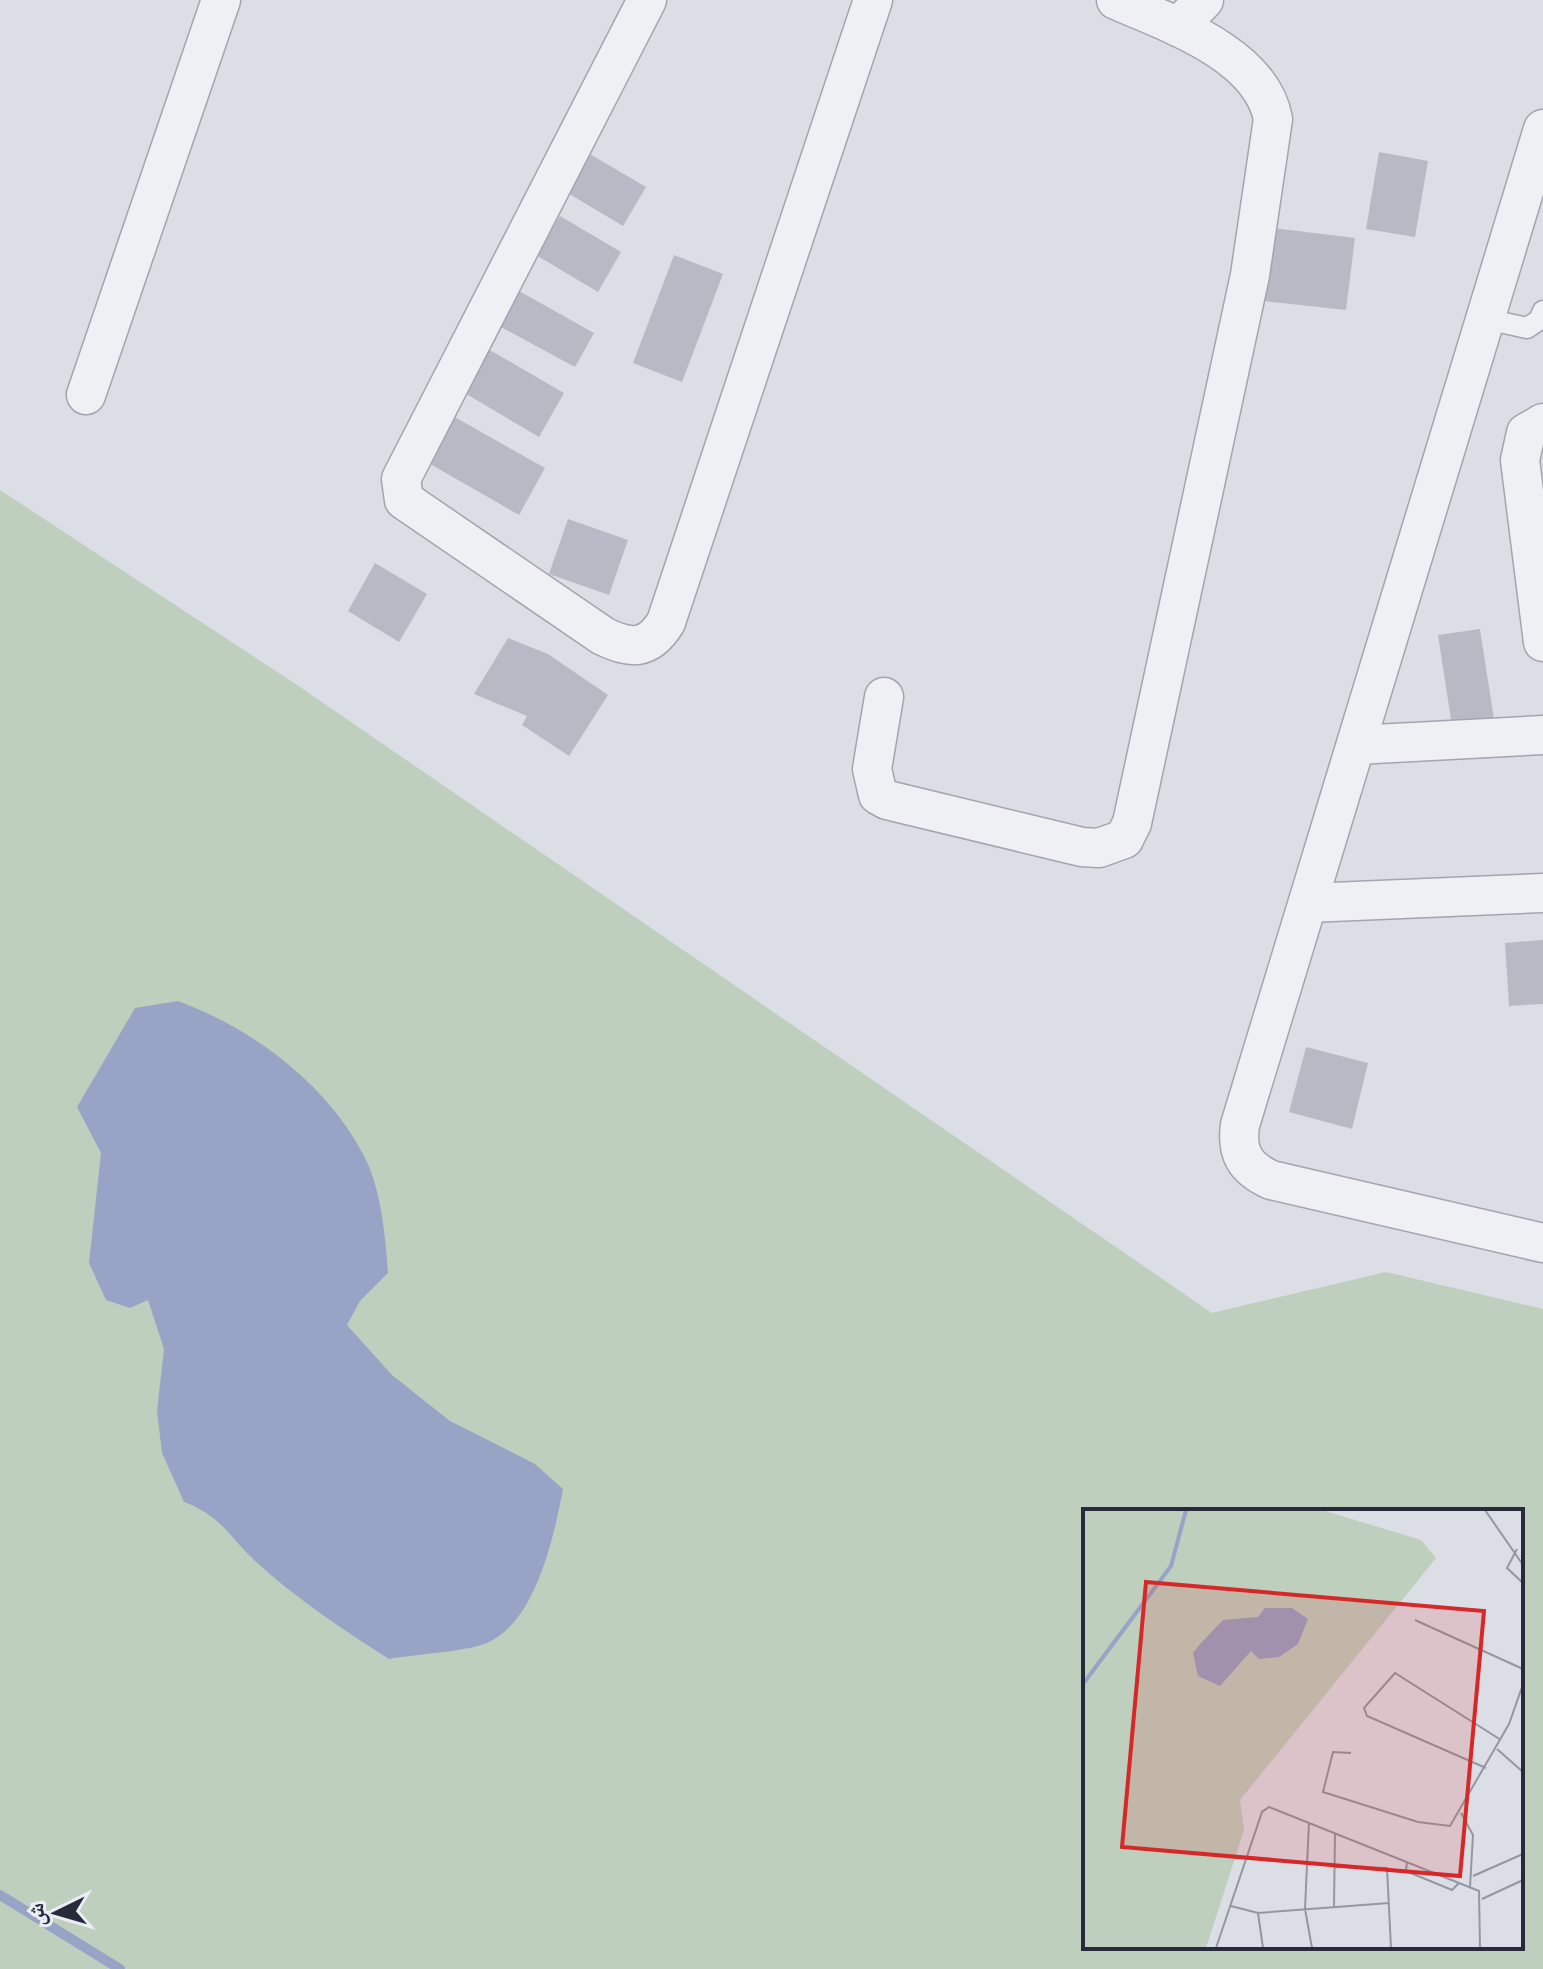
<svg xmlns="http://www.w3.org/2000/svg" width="1543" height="1969" viewBox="0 0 1543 1969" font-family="'PT Sans Narrow','Noto Naskh Arabic',sans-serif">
<rect width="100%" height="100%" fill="#dcdee6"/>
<path fill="#becfbe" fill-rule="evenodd" d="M0,490L297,685L1212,1313L1386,1272L1543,1309V1969H0ZM1085,1511H1521V1947H1085Z"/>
<path fill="#98a4c5" d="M178,1001C254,1029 330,1086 366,1160C381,1190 386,1240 388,1273L360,1301L347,1325L392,1375L450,1421L535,1464L563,1489C554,1536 536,1622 487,1643C465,1652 415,1654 389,1659C342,1629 295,1598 254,1560C227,1534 221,1516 184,1502L162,1453L157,1411L164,1349L148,1300L130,1308L106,1300L89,1263L101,1153L77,1107L135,1008Z"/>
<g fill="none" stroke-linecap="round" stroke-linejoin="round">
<path stroke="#98a4c5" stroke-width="10" d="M0,1895L120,1969"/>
</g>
<g fill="#b7b9c5">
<path d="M1379,152L1428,161L1415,237L1366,229Z"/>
<path d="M588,153L646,187L623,226L566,192Z"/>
<path d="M560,216L621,252L598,292L536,255Z"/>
<path d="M1273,228L1355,238L1346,310L1264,301Z"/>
<path d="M674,255L723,274L682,382L633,363Z"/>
<path d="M519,291L594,333L575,367L499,326Z"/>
<path d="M488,349L564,393L539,437L463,392Z"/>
<path d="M451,415L545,468L519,515L425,461Z"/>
<path d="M568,519L628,540L609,595L549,574Z"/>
<path d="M375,563L427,594L399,642L348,611Z"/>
<path d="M1480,629L1494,719L1452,726L1438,635Z"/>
<path d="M508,638L548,654L608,695L569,756L522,725L527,716L474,694Z"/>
<path d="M1543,940V1004L1509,1006L1505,943Z"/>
<path d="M1306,1047L1368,1063L1352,1129L1289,1112Z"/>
</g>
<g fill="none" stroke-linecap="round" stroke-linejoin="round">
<g stroke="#a2a4af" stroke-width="23">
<path id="lane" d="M1486,319L1527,328L1539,320L1543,311"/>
</g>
<g stroke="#a2a4af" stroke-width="41">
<g id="street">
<path d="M647,0L401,479L404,500L603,636C631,650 649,650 666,622L873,0"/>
<path d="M1178,27L1204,0"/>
<path d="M1543,129L1240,1125C1236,1153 1245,1168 1271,1180L1543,1243"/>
<path d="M86,395L221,0"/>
<path d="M1543,423L1526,433L1520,460L1543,642"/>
<path d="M884,697L872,769L878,795L887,800L1082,847L1099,848L1124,839L1132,823L1250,275L1273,119C1261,54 1171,24 1116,0"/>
<path d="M1356,745L1543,735"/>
<path d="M1308,903L1543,893"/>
</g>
</g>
<use href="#lane" stroke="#eff0f4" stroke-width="20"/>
<use href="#street" stroke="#eff0f4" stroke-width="38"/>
</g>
<g transform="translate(1083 1509)">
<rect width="440" height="440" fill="#dcdee6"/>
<path d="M0,1H239L338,31L353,49L157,291L161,321L123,439H0Z" fill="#becfbe"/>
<path d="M182,99H209L225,110L215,135L196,148L176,150L168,142L137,177L115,167L110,144L118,134L140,111L175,108Z" fill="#98a4c5"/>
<path fill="none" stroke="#98a4c5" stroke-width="4" d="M0,175L88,57L103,1"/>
<path fill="none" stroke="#9496a2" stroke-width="2" d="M402,1L440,56M434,40L424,59L440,74M332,111L440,160M414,240L440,263M268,244L250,243L240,283L335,313L367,317L426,215L439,178L440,155M403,259L284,207L281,199L312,164L418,231M378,304L390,326L387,378M226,313L222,400L229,439M324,353L323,362L369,381L376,374M251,358L304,359L308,439M390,367L440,345M399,390L440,371M148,397L175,404L306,394M251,397L252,324M175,404L180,439M133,439L179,303L186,298L396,382L397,439"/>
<path fill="#d62828" fill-opacity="0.15" stroke="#d62828" stroke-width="4" d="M63,73L401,102L377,367L39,338Z"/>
<rect width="440" height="440" fill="none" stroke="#272a3b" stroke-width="4"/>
</g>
<g transform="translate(56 1913) rotate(265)" stroke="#ebedf4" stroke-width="6" paint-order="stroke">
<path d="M0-6L14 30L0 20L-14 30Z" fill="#272a3b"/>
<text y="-12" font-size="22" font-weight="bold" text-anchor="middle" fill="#272a3b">ش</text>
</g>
</svg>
